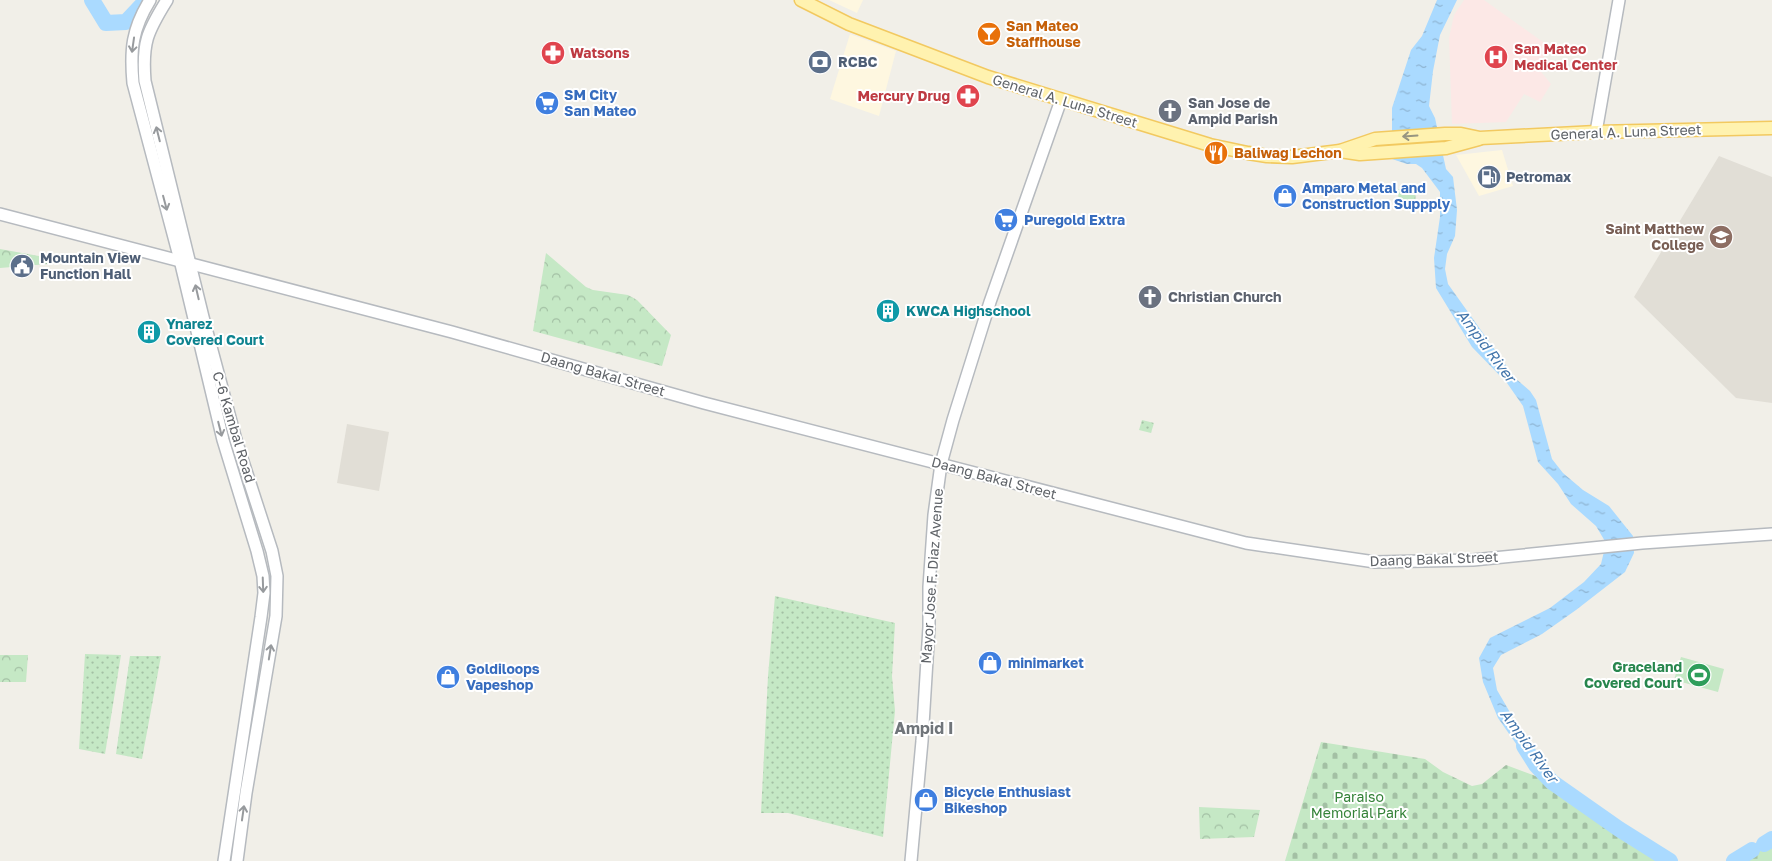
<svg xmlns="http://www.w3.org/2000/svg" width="1772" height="861" viewBox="0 0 1772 861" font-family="'Golos Text',sans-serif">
<defs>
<pattern id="grass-dots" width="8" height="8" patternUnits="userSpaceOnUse" patternTransform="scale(1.25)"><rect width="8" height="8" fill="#c5e8c5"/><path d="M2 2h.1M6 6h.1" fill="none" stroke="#a3c0a4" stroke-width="1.8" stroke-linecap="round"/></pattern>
<pattern id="forest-crowns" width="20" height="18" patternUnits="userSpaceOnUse" patternTransform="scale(1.25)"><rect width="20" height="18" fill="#c5e8c5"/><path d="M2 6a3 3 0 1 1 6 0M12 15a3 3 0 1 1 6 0" fill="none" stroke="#a3c0a4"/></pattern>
<pattern id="cemetery-stones" width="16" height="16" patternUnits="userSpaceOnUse" patternTransform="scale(1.25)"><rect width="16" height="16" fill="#c5e8c5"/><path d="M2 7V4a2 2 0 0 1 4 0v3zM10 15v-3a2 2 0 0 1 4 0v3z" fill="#a3c0a4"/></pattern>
<pattern id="water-ripples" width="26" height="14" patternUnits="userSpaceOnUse" patternTransform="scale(1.25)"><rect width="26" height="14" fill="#aadaff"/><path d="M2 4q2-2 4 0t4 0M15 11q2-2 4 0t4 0" fill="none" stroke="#8eb4d2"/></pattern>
</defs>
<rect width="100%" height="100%" fill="#f1efe8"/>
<g fill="#fef7e0">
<path d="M829,0H863L857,13Z"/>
<path d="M850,34L896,51L879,116L830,99Z"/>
<path d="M1502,150L1513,186L1479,196L1456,155Z"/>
</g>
<g fill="#e1ded6">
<path d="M1719,156L1772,177V403L1736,398L1634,297Z"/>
<path d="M347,424L389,432L379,491L337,483Z"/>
</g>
<path fill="#fce8e6" d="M1464,0H1484L1550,47L1537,67L1551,84L1540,102L1524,94L1506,122L1452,124L1449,38L1454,15Z"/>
<g fill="url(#grass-dots)">
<path d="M1142,420L1154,423L1151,433L1139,430Z"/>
<path d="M775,596L895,623L892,676L895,711L883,837L788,813H761L768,676Z"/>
<path d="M85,654L121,655L105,754L79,749Z"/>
<path d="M130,656H161L142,759L116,754Z"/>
</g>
<g fill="url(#forest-crowns)">
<path d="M1398,189H1415L1416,206L1399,208Z"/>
<path d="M0,249L72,262L0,268Z"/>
<path d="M546,253L586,287L593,290L628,295L637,300L671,335L662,366L533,331Z"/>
<path d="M0,655H28L26,682H0Z"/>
<path d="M1199,807L1260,810L1254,837L1200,839Z"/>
</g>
<g fill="url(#cemetery-stones)">
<path d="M1321,742L1425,759L1443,772L1472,786L1482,784L1506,765L1552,782L1619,829L1670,861H1285Z"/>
<path d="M1772,839V861H1734Z"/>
</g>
<path fill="#c5e8c5" d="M1681,657L1724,669L1718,692L1674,680Z"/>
<path fill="url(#water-ripples)" d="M1437,0H1457L1440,35L1433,71L1429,106L1435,118L1446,169L1453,177L1457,210L1455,236L1447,254L1445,269L1448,284L1515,378L1530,391L1536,400L1552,459L1563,473L1583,490L1609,506L1633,536L1634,553L1625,572L1576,610L1542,634L1501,655L1493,668L1497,690L1540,764L1531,763L1526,758L1498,718L1483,682L1479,658L1490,638L1550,608L1584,582L1601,564L1606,543L1596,526L1571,504L1558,484L1538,462L1523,406L1507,383L1472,347L1436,288L1434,258L1440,217V192L1422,168L1416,164H1407L1392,159V108L1411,50L1422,36Z"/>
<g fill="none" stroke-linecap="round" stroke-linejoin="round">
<g stroke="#aadaff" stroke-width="16">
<path d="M92,0L106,23L126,22L142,5"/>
<path d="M1524,746L1536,765L1552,782L1619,829L1670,861"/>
<path d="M1764,844L1772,839"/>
<path d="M1734,861L1752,850"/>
</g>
<g stroke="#b6babf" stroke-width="14">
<g id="secondary">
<path d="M150,0C132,29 130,50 133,83L180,260L223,440L257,551L263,576L264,593L261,617L224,861"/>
<path d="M167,0C147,32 142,43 145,81L203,317L236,440L272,551L277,576L276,616L246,793L237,861"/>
<path d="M1596,132L1619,0"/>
<path d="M0,214L452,332L704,403L1246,543L1375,562L1473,560L1642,543L1772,534"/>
<path d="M911,861L922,741L929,627V587L934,515L941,464L953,420L990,302L1061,100"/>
</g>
</g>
<g stroke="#f2c960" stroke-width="15">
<g id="primary">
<path d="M801,0L849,24L988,77L1210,145L1248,153L1267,156L1292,157L1340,151L1375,139L1445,134H1461L1480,138L1596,132L1772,128"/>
<path d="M1340,151L1360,154L1446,148L1479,139"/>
</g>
</g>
<use href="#secondary" stroke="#fff" stroke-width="11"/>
<use href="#primary" stroke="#fff2af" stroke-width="12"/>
</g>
<defs><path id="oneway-shaft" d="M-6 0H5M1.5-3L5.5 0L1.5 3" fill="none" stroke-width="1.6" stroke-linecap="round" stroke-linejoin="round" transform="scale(1.25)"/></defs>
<g stroke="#979a9d">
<use href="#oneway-shaft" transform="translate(133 45) rotate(98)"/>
<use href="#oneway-shaft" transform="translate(158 134) rotate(-104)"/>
<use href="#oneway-shaft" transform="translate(165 203) rotate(75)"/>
<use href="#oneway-shaft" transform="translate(197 292) rotate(-103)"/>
<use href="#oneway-shaft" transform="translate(220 429) rotate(76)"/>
<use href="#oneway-shaft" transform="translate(263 585) rotate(88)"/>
<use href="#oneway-shaft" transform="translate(270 652) rotate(-81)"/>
<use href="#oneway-shaft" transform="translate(243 813) rotate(-82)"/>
</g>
<use stroke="#979581" href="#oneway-shaft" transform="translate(1410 136) rotate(176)"/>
<defs>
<g id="bar-disc" transform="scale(1.25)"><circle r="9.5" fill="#e8710a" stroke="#fff"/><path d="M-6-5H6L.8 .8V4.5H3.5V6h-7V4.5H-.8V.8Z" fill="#fff"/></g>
<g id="pharmacy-disc" transform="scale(1.25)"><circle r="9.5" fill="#e0444e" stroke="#fff"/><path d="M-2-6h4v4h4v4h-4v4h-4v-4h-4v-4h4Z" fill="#fff"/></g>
<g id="hospital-disc" transform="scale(1.25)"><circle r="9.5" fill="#e0444e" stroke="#fff"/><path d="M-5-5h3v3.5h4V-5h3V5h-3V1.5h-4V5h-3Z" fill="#fff"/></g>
<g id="bank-disc" transform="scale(1.25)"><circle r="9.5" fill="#5c6f8a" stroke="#fff"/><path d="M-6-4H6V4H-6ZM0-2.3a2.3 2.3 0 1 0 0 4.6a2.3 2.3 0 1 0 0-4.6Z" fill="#fff"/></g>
<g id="supermarket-disc" transform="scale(1.25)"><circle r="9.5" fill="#3f7fe0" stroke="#fff"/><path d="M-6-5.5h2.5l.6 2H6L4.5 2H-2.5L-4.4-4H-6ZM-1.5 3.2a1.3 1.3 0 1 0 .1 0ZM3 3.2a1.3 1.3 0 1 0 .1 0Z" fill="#fff"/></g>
<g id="church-disc" transform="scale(1.25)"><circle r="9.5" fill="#6b7280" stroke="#fff"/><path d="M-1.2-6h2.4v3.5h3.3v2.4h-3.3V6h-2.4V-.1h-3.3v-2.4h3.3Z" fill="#fff"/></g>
<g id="restaurant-disc" transform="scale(1.25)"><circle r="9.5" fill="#e8710a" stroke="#fff"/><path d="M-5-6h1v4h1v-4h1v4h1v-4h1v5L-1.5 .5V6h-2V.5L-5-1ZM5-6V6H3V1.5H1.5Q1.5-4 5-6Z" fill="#fff"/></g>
<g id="fuel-disc" transform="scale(1.25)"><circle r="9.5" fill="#5c6f8a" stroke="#fff"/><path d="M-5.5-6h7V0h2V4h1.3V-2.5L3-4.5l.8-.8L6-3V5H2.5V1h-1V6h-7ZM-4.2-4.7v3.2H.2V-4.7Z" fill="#fff"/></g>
<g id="shop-disc" transform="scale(1.25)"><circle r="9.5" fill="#3f7fe0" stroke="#fff"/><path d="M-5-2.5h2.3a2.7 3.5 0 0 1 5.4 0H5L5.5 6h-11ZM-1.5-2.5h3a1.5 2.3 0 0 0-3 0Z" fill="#fff"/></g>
<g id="university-disc" transform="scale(1.25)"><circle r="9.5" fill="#8d6e63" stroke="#fff"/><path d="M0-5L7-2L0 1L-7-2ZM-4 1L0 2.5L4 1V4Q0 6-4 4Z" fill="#fff"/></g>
<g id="civic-disc" transform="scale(1.25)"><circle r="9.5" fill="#5c6f8a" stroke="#fff"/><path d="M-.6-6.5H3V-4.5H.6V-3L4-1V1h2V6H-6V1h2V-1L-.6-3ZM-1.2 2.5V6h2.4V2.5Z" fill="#fff"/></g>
<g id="building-disc" transform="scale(1.25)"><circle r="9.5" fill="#0f9aa8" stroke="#fff"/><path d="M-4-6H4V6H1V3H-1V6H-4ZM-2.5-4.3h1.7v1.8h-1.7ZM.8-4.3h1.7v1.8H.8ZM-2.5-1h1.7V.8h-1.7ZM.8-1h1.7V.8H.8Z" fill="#fff"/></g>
<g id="stadium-disc" transform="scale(1.25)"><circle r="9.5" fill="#2e9e5b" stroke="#fff"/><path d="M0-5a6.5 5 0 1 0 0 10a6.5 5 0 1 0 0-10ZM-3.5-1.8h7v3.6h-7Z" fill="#fff"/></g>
</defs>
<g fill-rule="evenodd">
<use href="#bar-disc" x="989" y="34"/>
<use href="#pharmacy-disc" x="553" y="53"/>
<use href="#hospital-disc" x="1496" y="57"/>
<use href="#bank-disc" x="820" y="62"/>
<use href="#pharmacy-disc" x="968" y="96"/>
<use href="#supermarket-disc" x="547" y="103"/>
<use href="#church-disc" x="1170" y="111"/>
<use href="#restaurant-disc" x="1216" y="153"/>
<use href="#fuel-disc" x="1489" y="177"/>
<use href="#shop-disc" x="1285" y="196"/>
<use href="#supermarket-disc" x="1006" y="220"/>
<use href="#university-disc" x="1721" y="237"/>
<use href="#civic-disc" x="22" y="266"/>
<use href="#church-disc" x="1150" y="297"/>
<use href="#building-disc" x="888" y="311"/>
<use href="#building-disc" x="149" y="332"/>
<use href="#shop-disc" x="990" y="663"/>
<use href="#stadium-disc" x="1699" y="675"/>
<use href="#shop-disc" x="448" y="677"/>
<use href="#shop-disc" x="926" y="800"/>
</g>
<g text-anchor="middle" stroke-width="4" stroke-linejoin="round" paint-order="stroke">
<g font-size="14" font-weight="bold" fill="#c56008" stroke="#fff" text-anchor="start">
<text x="1006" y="31">San Mateo<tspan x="1006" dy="16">Staffhouse</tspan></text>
<text x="1234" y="158">Baliwag Lechon</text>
</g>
<g font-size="14" font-weight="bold" fill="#be3a42" stroke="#fff" text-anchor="start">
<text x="1514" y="54">San Mateo<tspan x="1514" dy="16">Medical Center</tspan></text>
<text x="570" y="58">Watsons</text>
<text x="950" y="101" text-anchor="end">Mercury Drug</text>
</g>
<g font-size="14" font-weight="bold" fill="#4e5e75" stroke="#fff" text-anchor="start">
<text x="838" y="67">RCBC</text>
<text x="1506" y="182">Petromax</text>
<text x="40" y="263">Mountain View<tspan x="40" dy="16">Function Hall</tspan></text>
</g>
<g font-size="14" font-weight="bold" fill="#366cbe" stroke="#fff" text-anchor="start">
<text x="564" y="100">SM City<tspan x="564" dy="16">San Mateo</tspan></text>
<text x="1302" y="193">Amparo Metal and<tspan x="1302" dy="16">Construction Suppply</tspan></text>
<text x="1024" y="225">Puregold Extra</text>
<text x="1008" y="668">minimarket</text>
<text x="466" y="674">Goldiloops<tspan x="466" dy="16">Vapeshop</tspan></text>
<text x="944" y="797">Bicycle Enthusiast<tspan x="944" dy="16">Bikeshop</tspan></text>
</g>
<g font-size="14" fill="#5f6368" stroke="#fff">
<text transform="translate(1065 101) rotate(17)" y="5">General A. Luna Street</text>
<text transform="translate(1626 132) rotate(-2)" y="5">General A. Luna Street</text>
<text transform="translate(603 374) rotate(16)" y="5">Daang Bakal Street</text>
<text transform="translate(234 427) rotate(73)" y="5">C-6 Kambal Road</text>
<text transform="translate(994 478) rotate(15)" y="5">Daang Bakal Street</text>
<text transform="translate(1434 559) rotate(-2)" y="5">Daang Bakal Street</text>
<text transform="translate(932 576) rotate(-86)" y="5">Mayor Jose F. Diaz Avenue</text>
</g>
<g font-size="14" font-weight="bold" fill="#5b616d" stroke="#fff" text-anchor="start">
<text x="1188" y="108">San Jose de<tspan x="1188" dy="16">Ampid Parish</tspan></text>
<text x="1168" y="302">Christian Church</text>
</g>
<g font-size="14" font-weight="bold" fill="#785e54" stroke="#fff" text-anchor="end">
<text x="1704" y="234">Saint Matthew<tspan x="1704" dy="16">College</tspan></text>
</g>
<g font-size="14" font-weight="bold" fill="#0d838f" stroke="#fff" text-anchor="start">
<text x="906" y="316">KWCA Highschool</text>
<text x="166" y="329">Ynarez<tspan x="166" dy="16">Covered Court</tspan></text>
</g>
<g font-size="14" font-weight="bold" fill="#27864d" stroke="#fff" text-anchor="end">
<text x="1682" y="672">Graceland<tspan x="1682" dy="16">Covered Court</tspan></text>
</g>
<g font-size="14" fill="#348238" stroke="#fff">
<text x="1359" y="802">Paraiso<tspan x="1359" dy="16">Memorial Park</tspan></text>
</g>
<g font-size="15" font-style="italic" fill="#4174aa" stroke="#fff">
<text transform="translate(1486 346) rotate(53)" y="5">Ampid River</text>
<text transform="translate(1529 746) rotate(54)" y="5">Ampid River</text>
</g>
<g font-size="16" font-weight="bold" fill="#70757a" stroke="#fff">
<text x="924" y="734">Ampid I</text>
</g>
</g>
</svg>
